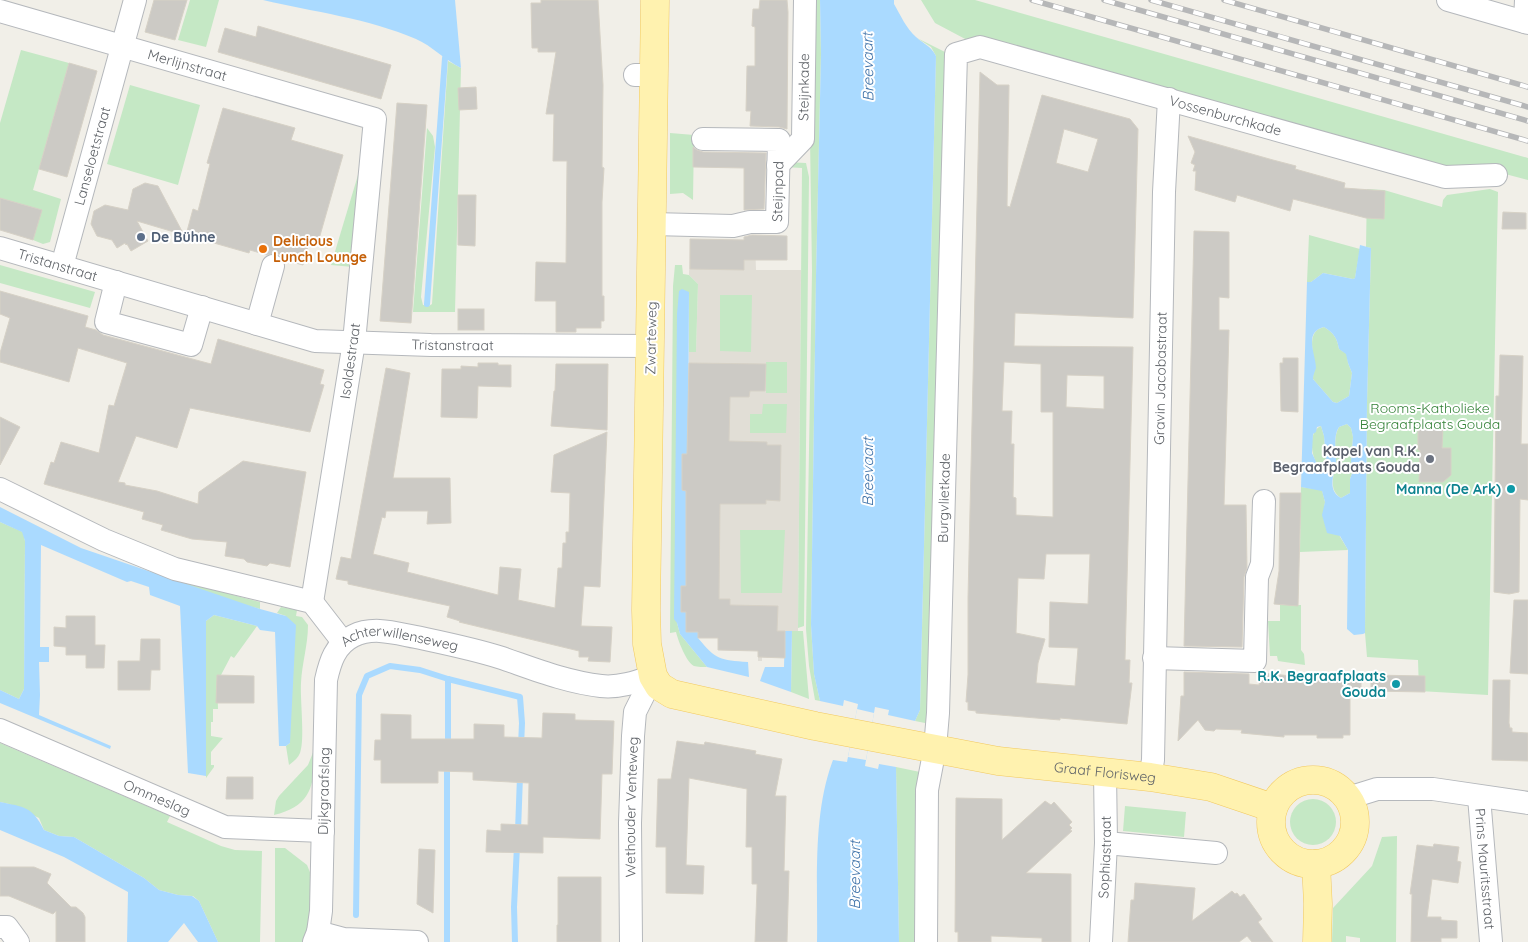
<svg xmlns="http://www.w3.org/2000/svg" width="1528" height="942" viewBox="0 0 1528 942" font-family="Quicksand,sans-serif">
<rect width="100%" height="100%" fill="#f1efe8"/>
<path fill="#e1ded6" d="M690,239L755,240L756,270H801L798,631H785V658L762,657V661H758V648L749,647L748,651L718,650V638H698L686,633V613L681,612V586H686L687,491L682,490V454H687L689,352H696L698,284L689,275Z"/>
<g fill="#c5e8c5">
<path d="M190,0H219L206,47L178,40Z"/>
<path d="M815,0H820L821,54L816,276L811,625L814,674L820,701L815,700L809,666L806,629L812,271L810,138Z"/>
<path d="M921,0H975L1528,158V180L1479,167L1450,172L969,41L935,23Z"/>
<path d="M917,38L945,52L948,56L930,724L915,721L920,710L936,56L931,47Z"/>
<path d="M21,50L69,63L33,190L61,199L50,242L43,244L33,240L41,210L0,198V123Z"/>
<path d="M448,61L461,68L455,312H413L427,128L433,136L435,147L421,297L423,305L429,306L432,304Z"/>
<path d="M130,85L200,105L178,185L107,164Z"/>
<path d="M670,133L694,135L693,200L683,193L670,194Z"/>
<path d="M786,162L806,163L809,177L804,626L798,628L802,168L785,167Z"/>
<path d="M361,165L353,267L331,265Z"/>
<path d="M1367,189L1384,190L1442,207L1443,200L1447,195L1490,189L1498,192L1488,695L1419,691L1418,660L1367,657L1365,633L1367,403L1371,248L1366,247Z"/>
<path d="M1309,235L1360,249L1355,278L1353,279L1323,273L1311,282H1307Z"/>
<path d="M0,265L95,292L90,308L0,283Z"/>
<path d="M675,265H682L683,274L689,275L698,284L696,352H689V293L680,292L677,623L680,634L707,667C704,667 697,667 694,666C686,662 678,640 676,632L670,633L673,286Z"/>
<path d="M720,295H752L751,352L720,351Z"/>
<path d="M1324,327C1334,333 1337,338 1339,349L1347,354L1348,363L1352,373L1349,396L1337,403L1333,402L1313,379C1313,374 1314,368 1314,362C1313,349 1307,331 1324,327Z"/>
<rect x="766" y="362" width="21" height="31"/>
<path d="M763,404H787L786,433H750V414H762Z"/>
<path d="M1347,424L1351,428L1353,437L1351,461L1353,471L1350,479V493L1341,498C1327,489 1335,473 1336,462C1336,450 1333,437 1339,427Z"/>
<path d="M1321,426L1324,436L1326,459L1324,462L1317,464C1311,455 1308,431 1321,426Z"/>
<path d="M1301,487L1322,490L1325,502L1324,510L1348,550L1300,552Z"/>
<path d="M0,522L23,532L25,541L24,689L19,699L0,690Z"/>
<path d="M740,530H785L782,593H741Z"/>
<path d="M155,570L233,595L260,602V609L235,602L151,573Z"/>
<path d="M1280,605H1301V650L1304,654L1305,665L1278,661L1277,656H1270L1268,621H1280Z"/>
<path d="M281,607L297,610L296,616L302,617L308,625C308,645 302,663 301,683C300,700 305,739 300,753C298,758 294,761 289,765L286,746L290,743L286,616L277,613Z"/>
<path d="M214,615L257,626L234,658L231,656L221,675H217L218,709H213V722H211V736L223,738L211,752V765H214V767L206,778V621Z"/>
<path d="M792,631H803L809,699L791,692Z"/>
<path d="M0,743L170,816L167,822L221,846L235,850L262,851L260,942H218L199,901L193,896L178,895L159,890L144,878L74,837L59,836L44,830L39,818L9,804L0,802Z"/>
<path d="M314,750C315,784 312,806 274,815L276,801L279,796L308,765Z"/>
<path d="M896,767L920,772V942H899Z"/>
<circle cx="1313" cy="822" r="23"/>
<path d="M1125,806L1186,812L1184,837L1123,831Z"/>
<path d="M1397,836L1396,942H1360V938L1346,936V942H1332L1333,908L1372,866L1382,837Z"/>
<path d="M275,848H285L307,865L314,882L308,934L303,942H275Z"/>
</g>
<g fill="#aadaff" fill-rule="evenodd">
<path d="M263,0H455L461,68C445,60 432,46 416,39C367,18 314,12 263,0Z"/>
<path d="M820,0H894V4C901,16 906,28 916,37C925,45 930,45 936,56L920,710L915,721L888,715L889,710L875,707L865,766L878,769L879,764L896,767L899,942H817C818,884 812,815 833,760L847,762L858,704L844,700L843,706L820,701L814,674L811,625L816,276L821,54Z"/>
<path d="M1360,245L1371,248L1367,403L1365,633L1363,634L1354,635L1347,629L1348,550L1340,536L1327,533L1322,515L1325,502L1322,491L1301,487L1307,282H1311L1323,273L1353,279L1355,278ZM1324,327C1334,333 1337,338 1339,349L1346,354L1348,363L1352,373L1349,396L1337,403L1333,402L1313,379C1313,375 1315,371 1316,368C1316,355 1303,332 1324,327ZM1347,424L1351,428L1353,437L1351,461L1353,471L1350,479V493L1341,498C1326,490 1335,473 1336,462C1336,450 1333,436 1339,427ZM1321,426L1324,436L1326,459L1324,462L1317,464L1312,453L1313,434L1316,432L1317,427Z"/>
<path d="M682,289L689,292L688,454H682V490L687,491L686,586H681V612H686V632H698V638C716,660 720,660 748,662L749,677L707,667L680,634L677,623L674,619L677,314L679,291Z"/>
<path d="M0,507L81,548L260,609L286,616L296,625L290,743L286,746H279L275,632L260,630L257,626L214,615L206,621V776L188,773L180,606L150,595L149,587L131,581L127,582L41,545L40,647H49V662H39L40,695L39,715L111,746L110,749L0,703V690L19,699L24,689L25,541L22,532L0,522Z"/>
<path d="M785,631H792L791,692L760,681L765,667H784Z"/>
<path d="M0,802C24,807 32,806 44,830L59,836L74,837L144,878L159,890L178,895L192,896L199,901L218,942H198L184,923L168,942H127L128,892L64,857L0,830Z"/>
</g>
<path fill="#f1efe8" d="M857,709L874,713L866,760L848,757Z"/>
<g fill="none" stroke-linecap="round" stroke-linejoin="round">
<g stroke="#aadaff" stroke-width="6">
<path d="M427,304L445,58"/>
<path d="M448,746V679"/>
<path d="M518,831L520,776"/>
<path d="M356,915L359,695L367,676L390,666L420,670L448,679L520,697L522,723L521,746"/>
<path d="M447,942V763"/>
<path d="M515,942L514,907L517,846"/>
</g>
</g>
<g fill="#cccac5" stroke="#d6d1c6" fill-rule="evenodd">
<path d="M154,0H187L175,40L145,32Z"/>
<path d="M541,0H598L603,85L602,167L604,168L602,202V296H604V321H601V328H576V332H556V301H535L536,262L566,263L567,161H553L554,114H546L556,52H538V48H532L531,3H541Z"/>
<path d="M760,0H787L788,12L787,129L779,127L750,126L751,111H746L747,66H755V27L752,26L753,9H759Z"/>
<path d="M258,26L391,65L381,99L218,52L225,28L256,37Z"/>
<path d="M69,63L97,71L67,177L39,169Z"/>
<path d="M980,72L997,85H1009L1007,206L1010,207L1042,95L1130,119L1138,129L1133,318L1015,313L1014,346L1133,347L1125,660H1130L1129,683H1132L1127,724L1060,718V720L976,713V711L968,710V702H966L968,675V598ZM1064,129L1098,139L1088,172L1056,163ZM1004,362L1041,364V412H1053V517L1016,515V498L1013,497L1014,444H1011L1012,411H1002ZM1067,375L1104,376V409L1066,407ZM1046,554H1090L1088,604L1050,602L1049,647L1078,648L1075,686L1036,683L1038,663L1045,639L1016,633L1018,578L1044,579Z"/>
<path d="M476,87L477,109L459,110L458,88Z"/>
<path d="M397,103L427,105L411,323L380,321Z"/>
<path d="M223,108L295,128L291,140L343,155L317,246L309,243L303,265L284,260L282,256L276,253L267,255L250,250L249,253L186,235L193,209L198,211L210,164L207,163Z"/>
<path d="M1188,136L1273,160L1296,166L1295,169L1345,183L1344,188L1385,191L1384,219L1366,218L1293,199L1290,211L1237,195L1235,202L1195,190L1196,171H1193L1195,165L1191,163L1195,152Z"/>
<path d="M693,147L697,150L703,152L766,153L764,209L744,210V168L693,167Z"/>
<path d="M145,183L158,186L184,235L137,221L148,241L131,251L127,244L126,245L125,243L117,248L112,240L97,236L91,224L94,211L105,205L128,210L133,189Z"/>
<path d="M458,195H476L475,246L458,245Z"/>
<path d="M0,198L42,210L33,240L0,230Z"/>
<path d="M1503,212L1526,213V229H1502Z"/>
<path d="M1194,231L1229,232V298L1219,297V330H1229L1224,505H1246L1247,568L1244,577L1242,647L1184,646Z"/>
<path d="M752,235L787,236V260H744V270L690,269V239L744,240V237Z"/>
<path d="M0,291L88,316L85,327L96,330L103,335L211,364L218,339L324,370L320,384L324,385L310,432L190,408L177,448L136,436L118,482L125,483V485L157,491L198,504L199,492L243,461L306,472L290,567L270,563L267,566L247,562L244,559L225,556L227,542L192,539L161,530L163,525L142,519L144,512L44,484L51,462L54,463L61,442L99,453L109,405L114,406L127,363L78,348L69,382L0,362V353L10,318L0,314Z"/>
<rect x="458" y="309" width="26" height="21"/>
<path d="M1500,355L1523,356L1521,444H1528V500L1520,499L1519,592L1509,594L1494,592L1496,396H1499Z"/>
<path d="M1283,358H1298V412L1281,411L1280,363H1283Z"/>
<path d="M478,363H498V365H511V387L478,386L477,418L441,417L442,369H461V366L478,367Z"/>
<path d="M689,363L766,364L765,391H750L749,397H730L729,441L767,442V445H781L780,501L766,500V504H720L719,599H730V605L778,606L777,631H785V658L758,657V651L718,650V638H698V632H686V612H681V586H686V491L682,490V454H687Z"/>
<path d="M556,364H608L607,430L551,426L554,391H555Z"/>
<path d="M386,368L410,373L393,478H450L451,523L427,524L428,511H386L385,518L382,517L373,554L409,563L407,572L498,595L500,567L521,569L518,600L555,608L558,568H562L563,543H566V532H569L570,493L551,492L554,455L607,432L600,587L584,586L581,626L612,627L610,662L588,661L589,657H579V651L459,622L460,621L447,617L450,606L348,584V581L336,579L341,557L351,559Z"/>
<path d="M0,417L20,427L0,465Z"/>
<path d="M1418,427H1443L1442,448H1451V475L1443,482H1419L1420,450H1418Z"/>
<path d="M1280,493H1301L1298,606L1274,604L1279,571Z"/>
<path d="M1514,600H1528V674L1510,673Z"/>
<path d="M66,616H95V645H105L104,668H86V655H66V647L54,646V627L66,628Z"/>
<path d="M141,639H160V670H151L150,690H118V661H140Z"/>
<path d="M1184,672L1249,674V684L1259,685L1261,673L1323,679V674L1361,675V695L1350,694V735H1343V738H1317V735H1284V737L1241,733L1242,730L1216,729L1214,731L1205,730L1198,720L1178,741L1181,696H1184Z"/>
<path d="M217,675L254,676V703H216Z"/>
<path d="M1371,675L1425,676V692L1371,691Z"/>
<path d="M1493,680H1510L1509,723L1510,728H1512V732L1528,733V761L1492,760Z"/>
<path d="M543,713L575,714V720L614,721L612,774H602L600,839L543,837V853L486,852L487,830L501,831V824L528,825L529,783L473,780V772L438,771V783H381V760H374L375,740H381V714L411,715V739H474V724L504,725V737L542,738Z"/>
<path d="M677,741L704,745L705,742L756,751L755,754L782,759L775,796H786L784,871H789L787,942H755L757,888V884H752V847H746L747,789L689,778L686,865L704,866L703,894L666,893V847H656L658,779H671Z"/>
<path d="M227,777H253V799H226Z"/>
<path d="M956,798L1002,799V840L1045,801L1051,805L1054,802L1072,822L1069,825L1072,828L1070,830L1072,831L1026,873L1071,874V942H1042V938L991,936V942H958V932H955Z"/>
<path d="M1434,844L1459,847L1457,861L1461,862L1458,883L1432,879L1427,917H1441V920L1457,921V938H1441V942H1411L1412,894H1410L1417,845L1433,847Z"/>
<path d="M419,849L435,850L433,913L417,904Z"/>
<path d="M0,867H34L51,874L47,883L71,907H76L83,913L85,917V942H56V911L53,914L9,896H0Z"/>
<path d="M558,877H601V942H557V925H558Z"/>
<path d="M1135,883L1195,888L1192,921L1232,891L1235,894L1237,893L1240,897L1244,894L1262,919L1258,922L1273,942H1252L1247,936L1239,942H1128L1131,900H1134Z"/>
</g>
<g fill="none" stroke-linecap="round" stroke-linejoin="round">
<g stroke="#b5b8bc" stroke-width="24">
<g id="minor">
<path d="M1448,0L1528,23"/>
<path id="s1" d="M0,11L375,119L354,342L312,602"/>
<path d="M1525,22L1526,0"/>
<path d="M635,75H654"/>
<path id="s2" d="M778,165L803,139L805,0"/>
<path id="s3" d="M652,224L733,226L750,222H777L779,140L703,139"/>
<path id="s4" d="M0,248L315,341L431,345L651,346"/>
<path id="s5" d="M62,266L135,0"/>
<path d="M116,282L106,322L191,345L202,307"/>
<path d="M257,324L273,266"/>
<path d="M0,489L104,540L175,569L312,602L343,642"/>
<path d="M1154,658L1255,661L1257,577L1262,564L1264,501"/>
<path id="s6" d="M0,730L225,827L323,831"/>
<path id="s7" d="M1150,777L1153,760L1164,192L1169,99"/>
<path id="s8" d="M1479,797L1491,942"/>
<path d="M1348,798L1377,789H1433L1528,803"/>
<path d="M1106,843L1216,853"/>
<path d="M0,927H7L18,942"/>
<path d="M318,932L344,939L417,942"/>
<path id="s9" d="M314,942L318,932L321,911L326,680C330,662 335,645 353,636C373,626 395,633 416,637C444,643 474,649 502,658C534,669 566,682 601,686C619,688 636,682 653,676"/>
<path id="s10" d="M631,942L630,823L633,736L635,712L653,676"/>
<path id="s11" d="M926,942L927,790L935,748L938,713L956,54L980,47L1445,177L1496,175"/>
<path id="s12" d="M1101,942L1106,843L1105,772"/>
</g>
</g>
<g stroke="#f2c960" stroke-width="29">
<g id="major">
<path id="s13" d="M655,0L646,610L647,644L653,676L659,686L672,694L815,726L998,761L1150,777L1211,787L1273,808"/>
<circle cx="1313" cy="822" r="42"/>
<path d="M1316,864L1318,904L1317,942"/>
</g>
</g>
<use href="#minor" stroke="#fff" stroke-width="22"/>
<use href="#major" stroke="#fff2af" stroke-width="28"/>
<g stroke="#b6b7b8" stroke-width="5.5">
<g id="rail">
<path d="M1032,0L1528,141"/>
<path d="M1104,0L1528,121"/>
<path d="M1151,0L1528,107"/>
<path d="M1224,0L1528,87"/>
</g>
</g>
<use href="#rail" stroke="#fff" stroke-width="4" stroke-dasharray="11" stroke-linecap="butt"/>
</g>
<circle fill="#5c6f8a" stroke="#fff" stroke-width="2" cx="141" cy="237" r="5"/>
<circle fill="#e8710a" stroke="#fff" stroke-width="2" cx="263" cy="249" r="5"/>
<circle fill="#6b7280" stroke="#fff" stroke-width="2" cx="1430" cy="459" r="5"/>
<g fill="#0f9aa8" stroke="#fff" stroke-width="2">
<circle cx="1511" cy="489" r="5"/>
<circle cx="1396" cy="684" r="5"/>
</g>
<g text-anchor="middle" stroke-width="4" stroke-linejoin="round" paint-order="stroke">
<g font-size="14" fill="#5f6368" stroke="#fff">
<text dy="5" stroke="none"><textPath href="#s1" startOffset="195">Merlijnstraat</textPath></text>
<text dy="5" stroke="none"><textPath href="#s2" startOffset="88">Steijnkade</textPath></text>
<text dy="5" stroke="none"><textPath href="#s11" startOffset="1169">Vossenburchkade</textPath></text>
<text dy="5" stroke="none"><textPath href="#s5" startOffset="114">Lanseloetstraat</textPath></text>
<text dy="5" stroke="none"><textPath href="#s3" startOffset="156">Steijnpad</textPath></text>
<text dy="5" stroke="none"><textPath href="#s4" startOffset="60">Tristanstraat</textPath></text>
<text transform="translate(651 338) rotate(-89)" y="5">Zwarteweg</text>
<text dy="5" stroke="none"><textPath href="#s4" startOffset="466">Tristanstraat</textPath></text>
<text transform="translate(350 361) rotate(-82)" y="5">Isoldestraat</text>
<text dy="5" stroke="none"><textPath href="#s7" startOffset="399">Gravin Jacobastraat</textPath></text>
<text dy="5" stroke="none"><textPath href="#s11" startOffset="445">Burgvlietkade</textPath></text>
<text dy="5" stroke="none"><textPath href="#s9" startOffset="364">Achterwillenseweg</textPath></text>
<text dy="5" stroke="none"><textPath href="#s13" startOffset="1144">Graaf Florisweg</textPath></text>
<text dy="5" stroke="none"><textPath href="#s9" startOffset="152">Dijkgraafslag</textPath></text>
<text dy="5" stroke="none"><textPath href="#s6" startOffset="171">Ommeslag</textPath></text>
<text dy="5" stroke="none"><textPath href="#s10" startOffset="135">Wethouder Venteweg</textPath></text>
<text dy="5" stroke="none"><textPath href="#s12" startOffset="85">Sophiastraat</textPath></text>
<text dy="5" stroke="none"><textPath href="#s8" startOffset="72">Prins Mauritsstraat</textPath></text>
</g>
<g font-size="14" font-weight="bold" fill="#4e5e75" stroke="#fff" text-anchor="start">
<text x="151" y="242">De Bühne</text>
</g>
<g font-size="14" font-weight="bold" fill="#c56008" stroke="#fff" text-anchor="start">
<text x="273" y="246">Delicious<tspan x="273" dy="16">Lunch Lounge</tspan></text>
</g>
<g font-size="14" fill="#348238" stroke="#fff">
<text x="1430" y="413">Rooms-Katholieke<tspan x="1430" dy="16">Begraafplaats Gouda</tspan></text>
</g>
<g font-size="14" font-weight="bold" fill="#5b616d" stroke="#fff" text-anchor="end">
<text x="1420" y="456">Kapel van R.K.<tspan x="1420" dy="16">Begraafplaats Gouda</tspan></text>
</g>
<g font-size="14" font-weight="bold" fill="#0d838f" stroke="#fff" text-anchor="end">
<text x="1501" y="494">Manna (De Ark)</text>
<text x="1386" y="681">R.K. Begraafplaats<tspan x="1386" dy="16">Gouda</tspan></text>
</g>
<g font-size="15" font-style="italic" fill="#4174aa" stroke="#fff">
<text transform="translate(868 67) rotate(-91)" y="5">Breevaart</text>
<text transform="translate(868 472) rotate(-90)" y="5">Breevaart</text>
<text transform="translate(855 875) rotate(-90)" y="5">Breevaart</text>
</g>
</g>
</svg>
